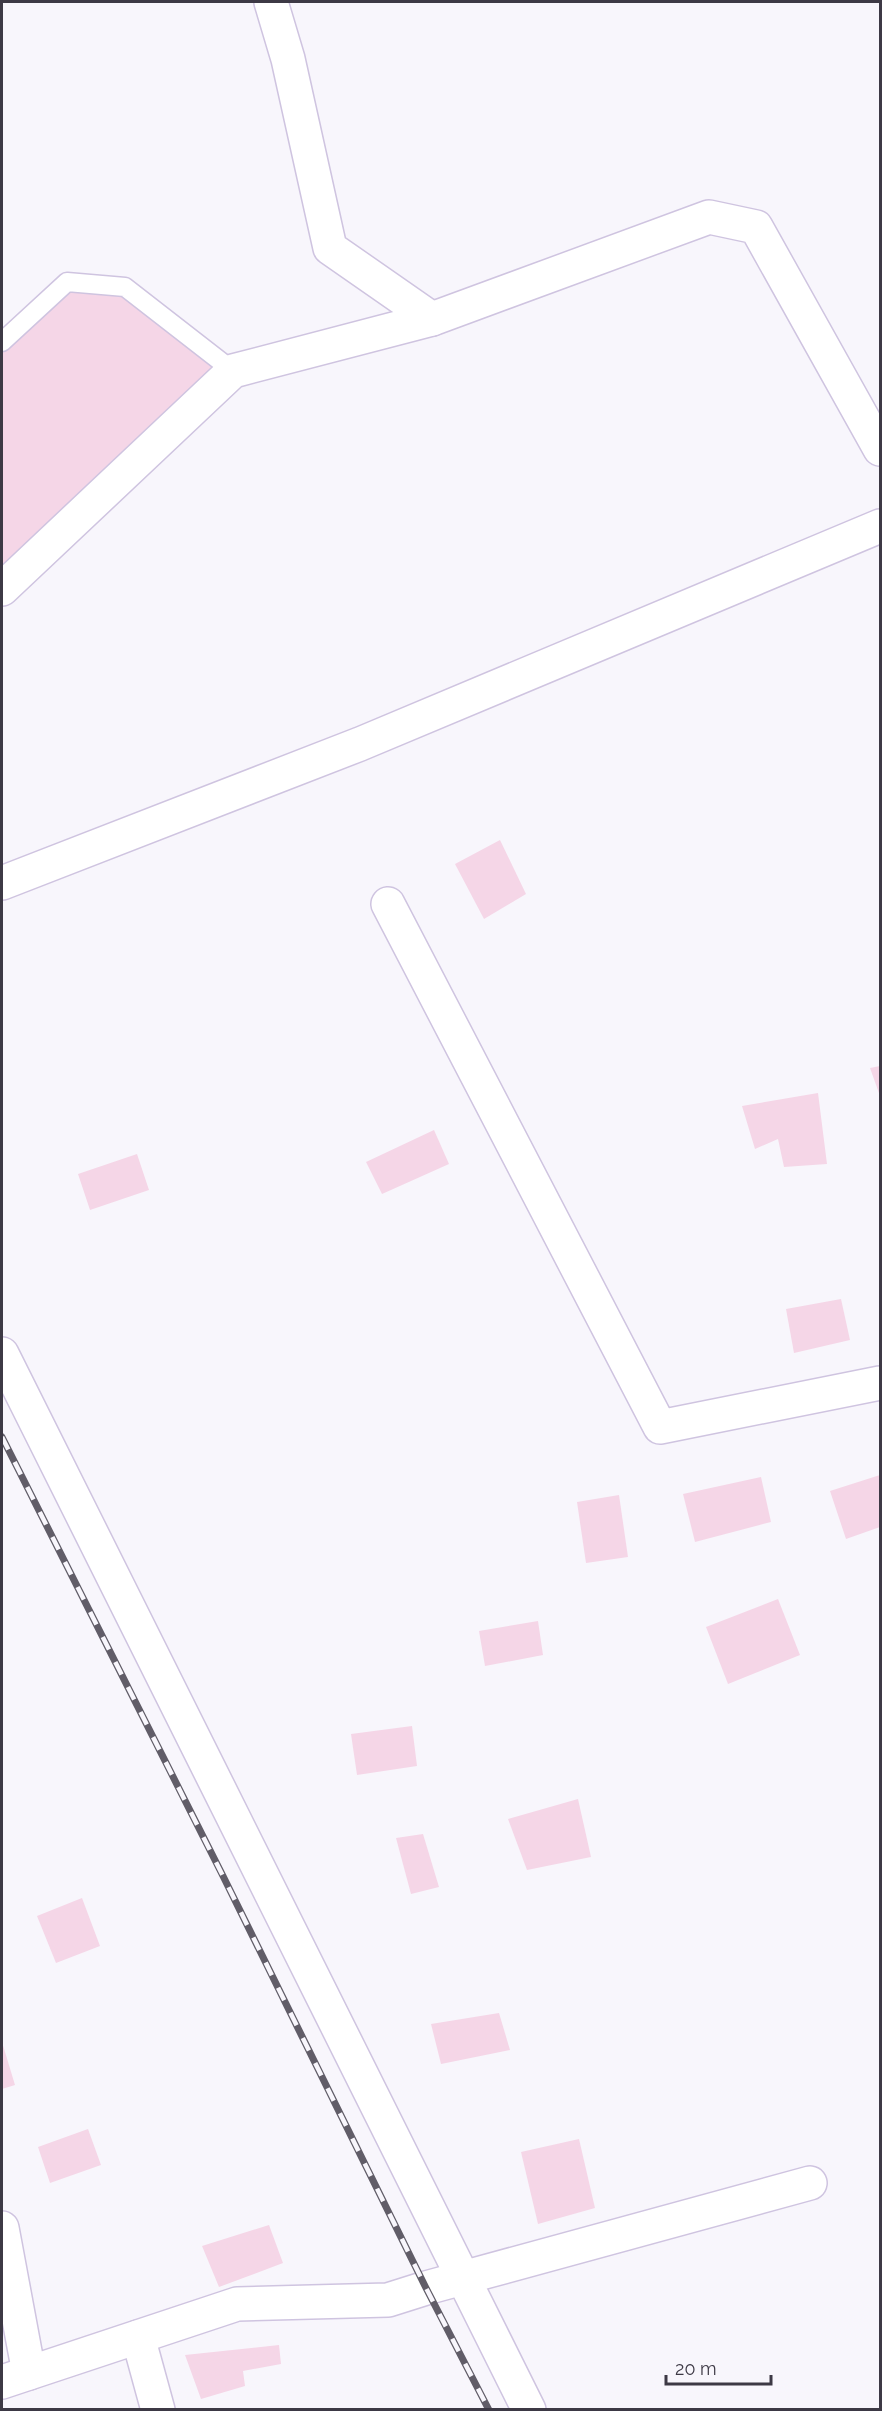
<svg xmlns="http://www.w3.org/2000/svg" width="882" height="2411" viewBox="0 0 882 2411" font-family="Raleway,sans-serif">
<rect width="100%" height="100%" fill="#f8f6fc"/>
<g fill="#f5d6e7">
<path d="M67,282L125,287L233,371L2,589V342Z"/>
<path d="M500,840L526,894L484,919L455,864Z"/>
<path d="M880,1066V1096L870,1068Z"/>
<path d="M818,1093L827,1164L784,1167L778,1139L755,1149L742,1106Z"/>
<path d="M434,1130L449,1164L382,1194L366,1162Z"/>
<path d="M137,1154L149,1190L90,1210L78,1174Z"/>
<path d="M841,1299L850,1340L794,1353L786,1309Z"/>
<path d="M880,1475V1527L846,1539L830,1491Z"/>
<path d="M761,1477L771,1522L695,1542L683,1494Z"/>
<path d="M619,1495L628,1557L586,1563L577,1502Z"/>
<path d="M778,1599L800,1655L728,1684L706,1627Z"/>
<path d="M538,1621L543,1655L485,1666L479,1631Z"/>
<path d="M412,1726L417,1766L357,1775L351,1734Z"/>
<path d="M578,1799L591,1857L527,1870L508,1819Z"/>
<path d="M423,1834L439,1887L411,1894L396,1838Z"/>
<path d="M82,1898L100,1946L56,1963L37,1916Z"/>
<path d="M499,2013L510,2050L441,2064L431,2024Z"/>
<path d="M2,2042L15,2085L2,2089Z"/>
<path d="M88,2129L101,2165L50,2183L38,2147Z"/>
<path d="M579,2139L595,2208L538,2224L521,2152Z"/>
<path d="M269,2225L283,2263L219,2287L202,2246Z"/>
<path d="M279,2345L281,2364L243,2371L245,2386L201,2399L185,2355Z"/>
</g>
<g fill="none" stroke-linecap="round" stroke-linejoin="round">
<g stroke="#cfc4e0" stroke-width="21">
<path id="lane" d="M2,342L67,282L125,287L233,371"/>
</g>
<g stroke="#cfc4e0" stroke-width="36">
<g id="street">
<path d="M271,2L288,59L330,248L432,319L709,217L756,227L880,449"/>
<path d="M2,589L233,371L432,319"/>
<path d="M2,883L360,744L880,526"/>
<path d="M388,904L660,1427L880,1383"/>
<path d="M2,1354L529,2410"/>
<path d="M2,2228L29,2373"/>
<path d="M138,2337L158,2410"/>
<path d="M2,2382L237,2304L388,2300L426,2288L810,2183"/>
</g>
</g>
<use href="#lane" stroke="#fff" stroke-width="18"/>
<use href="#street" stroke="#fff" stroke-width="33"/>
<g stroke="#615d68" stroke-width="7">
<path id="rail" d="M2,1437L223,1876L426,2288L489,2410"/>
</g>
<use href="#rail" stroke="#f8f6fc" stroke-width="4.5" stroke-dasharray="14" stroke-linecap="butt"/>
</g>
<rect width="882" height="2411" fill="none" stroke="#3d3945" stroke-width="6"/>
<path d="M666 2375v9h105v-9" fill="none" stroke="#3d3945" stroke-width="3"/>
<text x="675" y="2375" font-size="18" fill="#3d3945" stroke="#f8f6fc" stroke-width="4.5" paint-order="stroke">20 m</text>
</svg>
